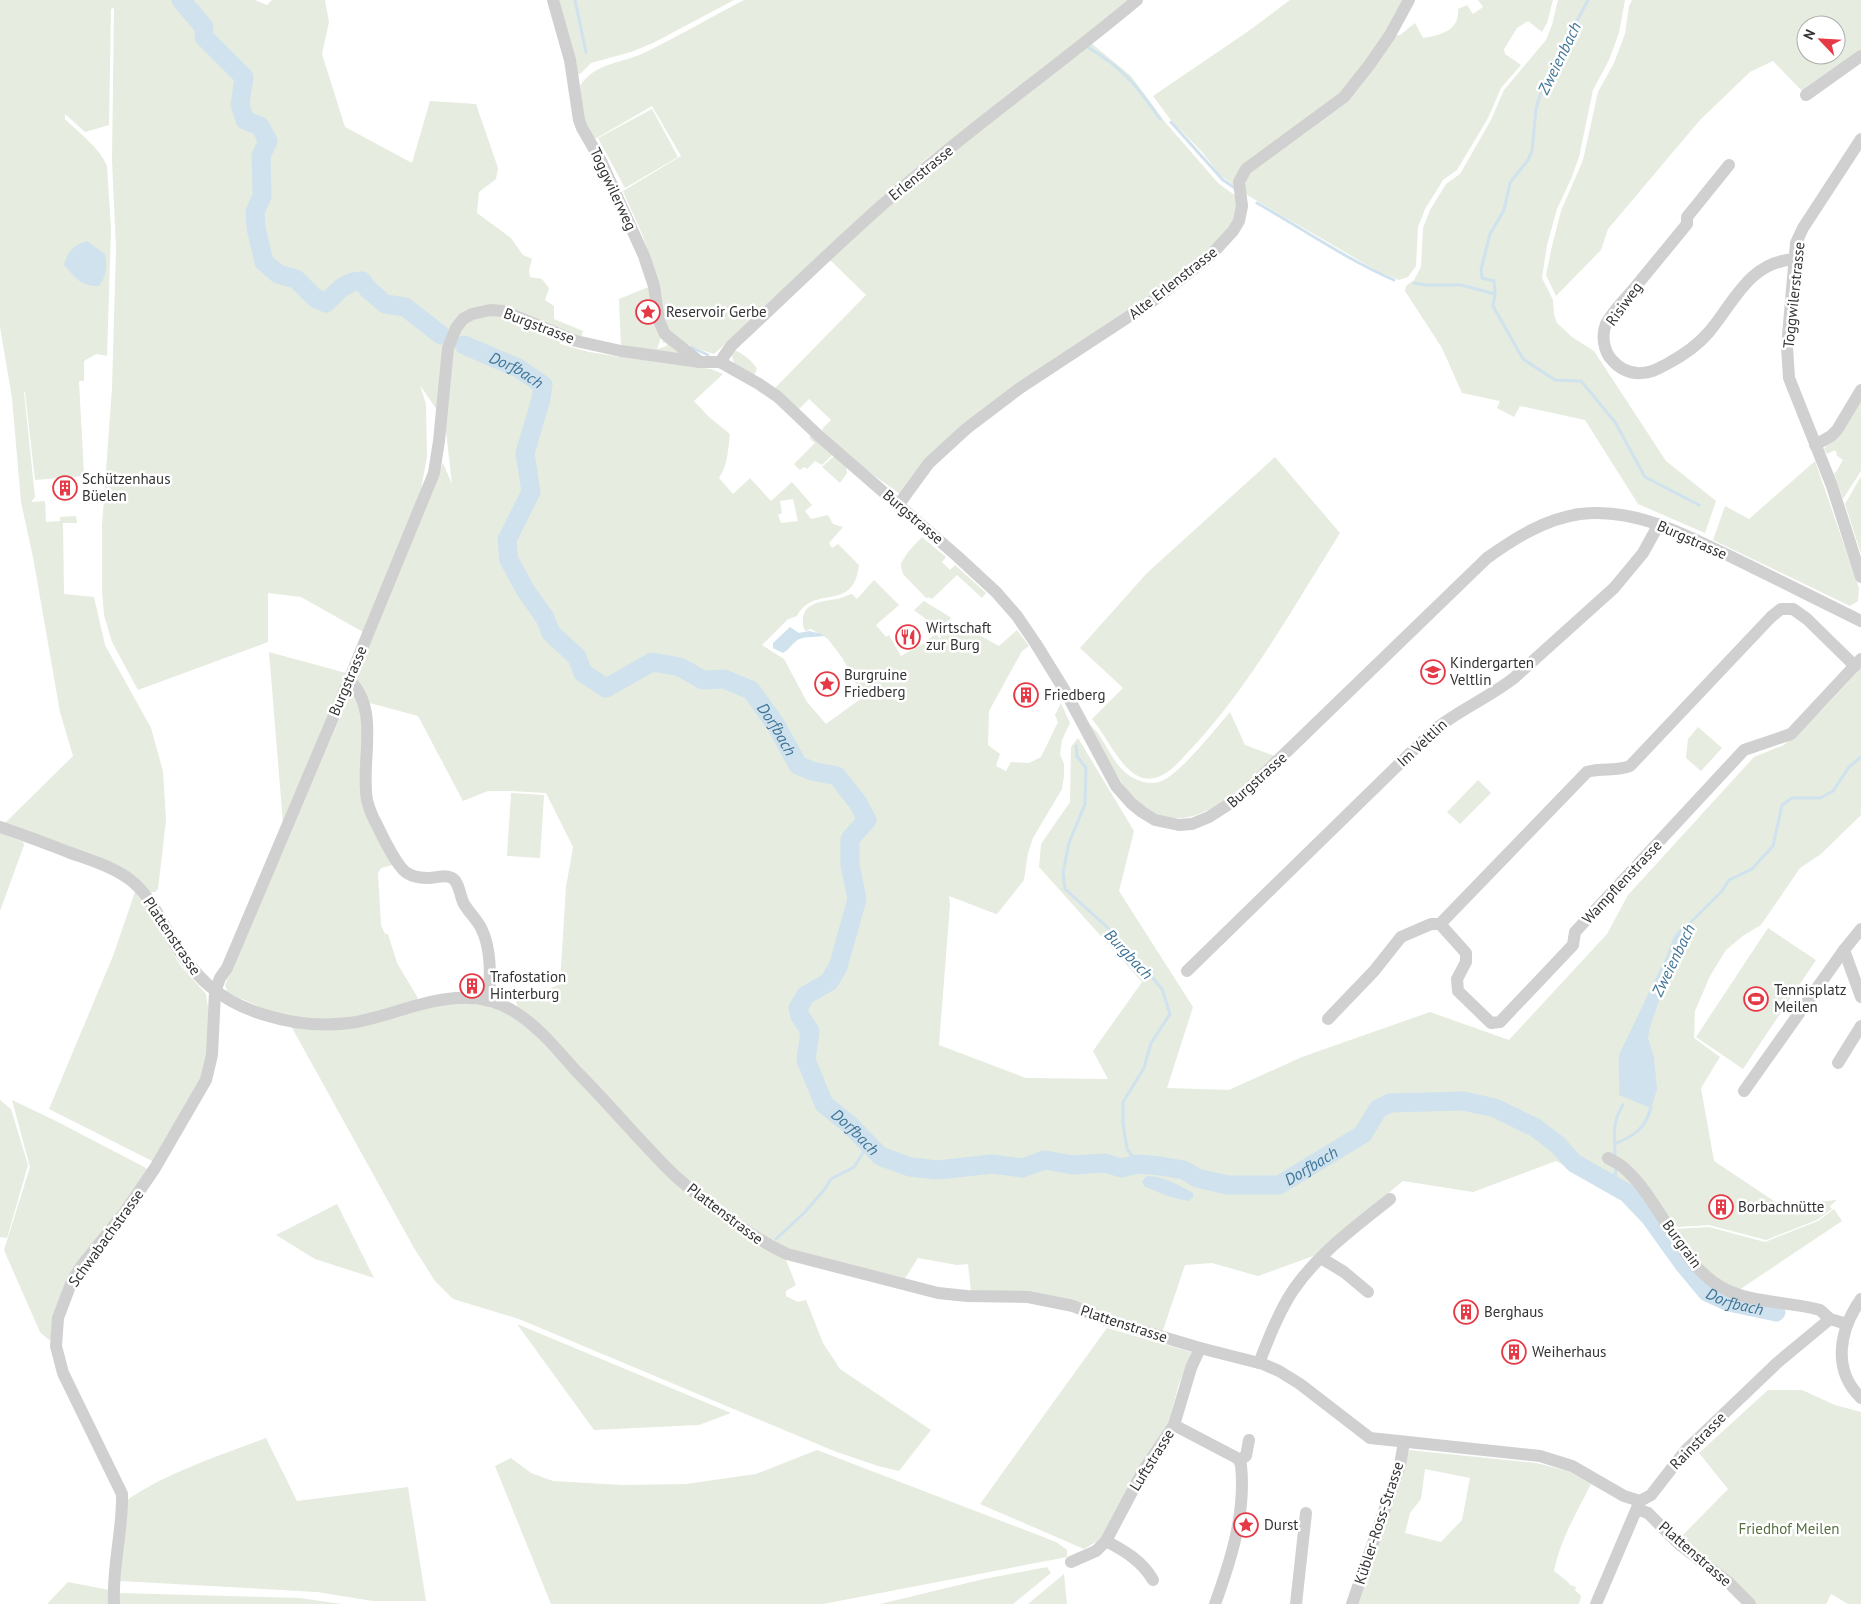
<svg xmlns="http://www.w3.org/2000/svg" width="1861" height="1604" viewBox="0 0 1861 1604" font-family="'PT Sans',sans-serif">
<rect width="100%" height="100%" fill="#fff"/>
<g fill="#e6ecdf" fill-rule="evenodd">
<path d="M0,0H255L267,5L272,0H325L329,22L322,54L345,127L412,163L430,101L476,104L498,168L496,179L479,192L477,213L511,238L523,255L532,259L529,270L530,277L542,279L549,288L545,300L554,306V319L583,331L581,338L563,334L560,344L589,352L620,357L711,369L723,374L694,401L709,417L730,434C728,449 728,465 719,478L733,494L750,478L771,501L792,482L812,505L805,511L811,519L828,515L833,524L843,527L829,543L832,548L838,544L859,565C853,614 815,583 797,616L788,619L762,645L784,659L807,702L826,724L863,697L843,659L828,639L811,629L805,631C803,627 803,625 803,620C803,602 824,601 837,599C842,598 847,595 852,594L857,599L874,580L899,605L876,625L886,637L889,635L901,656L928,641V639L937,634L939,638H941V635L961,625L999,646L1017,630L1029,646L1022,651L989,711L988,745L1000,754L996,766L1006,771L1011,762L1029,763L1041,757L1058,722L1055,715L1061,703L1070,723L1062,740L1060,754L1064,764V776L1062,789L1033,838L1028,853L1024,880L998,913L996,914L949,896L950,904L939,1045L1026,1078L1108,1079L1093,1051L1142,982L1039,867L1041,844L1070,802L1071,747L1078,738L1134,831L1119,891L1193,1007L1167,1088L1229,1090L1302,1057L1430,1012L1509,1040L1607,934L1628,895L1754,757L1784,745L1824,708L1861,668V815L1821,854L1800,868L1761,925L1744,935L1726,950L1710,976L1695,1011L1694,1038L1720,1057L1701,1088L1714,1161L1780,1205L1837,1200L1830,1206L1832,1209L1817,1220L1766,1240L1709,1225L1678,1227L1556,1161L1473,1192L1403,1181L1313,1256L1258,1276L1212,1263L1185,1265L1162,1333L1118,1319L971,1291L968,1264L957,1265L918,1258L904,1280L787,1249L750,1228L676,1171L518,1008L516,1001L520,994L527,992L550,995L551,988L560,984L566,887L573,847L546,793L511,791H488L463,801L418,716L366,702L357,680L356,669L443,463L452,484L445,422L420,385L426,404L427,457L420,494L363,632L301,597L268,593V642L138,690L112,642L104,615L102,589V526L112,388L116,249L112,160L114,8L111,9L109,125L85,132L65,114V119C79,133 99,147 107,166L111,229L107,356L96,354L84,361V381H79L84,476L35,480L25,392H24L35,497L31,502L45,501L46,522L60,521V517L76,516L77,523H63L64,594L94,597L105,645L151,728L163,771L166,821L158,889L155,892H150L133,877L4,824L73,756L60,712L33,557L21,502L12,398L0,327ZM793,499L798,521L781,523L778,515L782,513L780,501Z"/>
<path d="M557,0H734L653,43L631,52L591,63L581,73L577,75Z"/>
<path d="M744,0H1131L1088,36L927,158L714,354C698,349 678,343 668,327C657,309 654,270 647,248C641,229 631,210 623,191L681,156L652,106L595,139L584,122L580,86C595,62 622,64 646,52C679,36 711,17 744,0Z"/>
<path d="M1290,0H1404L1403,7L1342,96L1245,167L1236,187L1220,175L1202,152L1170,119L1153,96L1250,30Z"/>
<path d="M1478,0H1553L1547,23L1542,32L1528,21L1517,28L1504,49L1505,54L1521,65L1501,88L1488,118L1457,170L1443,180L1425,209L1418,227L1416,266L1408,277L1399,280L1379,272L1247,195L1244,191L1248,170L1334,107L1393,36L1400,35L1415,23L1423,38C1440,35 1460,31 1458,9L1467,5L1473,14L1483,7Z"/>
<path d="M1558,0H1625L1619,33L1609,60L1593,90L1579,157L1571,179L1557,209L1547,245L1542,278L1553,300L1554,314L1557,323L1572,337L1594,351L1666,461L1716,501L1705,533L1638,504L1585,420L1520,406L1514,417L1497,408L1500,401L1462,393L1442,348L1405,291L1406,286L1414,280L1421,267L1423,228L1430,210L1446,184L1460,174L1491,120L1504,90L1546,40L1552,25Z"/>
<path d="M1632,0H1861V51L1804,93L1773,61L1750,72L1700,120L1608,229L1601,250L1556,296L1546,275L1552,246L1561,211L1583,160L1598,92L1614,63L1625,34L1629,6ZM1806,25H1836V55H1806Z"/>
<path d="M1091,43L1131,76L1165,122L1218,183L1240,199V213L1207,256L1001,399L900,494L858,464L825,437L822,429L831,420L809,399L799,409L774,389L866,295L829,259L894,200L983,127Z"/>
<path d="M652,109L678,157L625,188L598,138Z"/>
<path d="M651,286V306L648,309L649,313L653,315L661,337L657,349L667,346L666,343H663L662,339L684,354L621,347L619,299Z"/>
<path d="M734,350C742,353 753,361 757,369L754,376L734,364L731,353Z"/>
<path d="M1861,397V471L1843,499L1834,473L1836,472L1843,460L1836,455L1837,454L1835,450L1827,454L1824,449Z"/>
<path d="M811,436L832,455L822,465L815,461L807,469L804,467L800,470L794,464L815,443L809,438Z"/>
<path d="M834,456L846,467L847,473L840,483L822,467Z"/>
<path d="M1275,457L1340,533C1294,606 1251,684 1192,748C1182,758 1172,772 1158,777C1153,779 1148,779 1143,778C1122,773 1106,735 1092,719L1123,688L1080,648L1147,573Z"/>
<path d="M1815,461L1859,588L1858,601L1850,606L1713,540L1725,506L1749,519Z"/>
<path d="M1861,476V554L1845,504Z"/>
<path d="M922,537L946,557L942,562L950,570L955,565L986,593L982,598L957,575L932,599L929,597L927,598L925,597L903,574L901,567V563L908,552Z"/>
<path d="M924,601L950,617L951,619L938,626H935L914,610Z"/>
<path d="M269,652L346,673L283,823Z"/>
<path d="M351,692L361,701L364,804L393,865L381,868L378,873L381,925L385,934H388L397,963L418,998L416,1000L354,1019L321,1021L271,1012L228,993L225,985Z"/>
<path d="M1230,712L1245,745L1275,756C1237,793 1180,852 1130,794C1113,773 1102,747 1089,724C1105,737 1110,760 1126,773C1134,780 1148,785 1159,782C1178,777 1216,728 1230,712Z"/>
<path d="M1698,727L1722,748L1701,771L1686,758L1688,739Z"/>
<path d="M1478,780L1491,793L1460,824L1447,812Z"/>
<path d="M511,793L544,795L540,858L507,856Z"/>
<path d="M0,833L23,842L24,845L0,911Z"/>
<path d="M135,892L149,911L180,965L206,994L209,1014L208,1052L201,1079L154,1162L49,1109L113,956Z"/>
<path d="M1768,928L1816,960L1743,1069L1696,1037Z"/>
<path d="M456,1002L487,1006L505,1012L528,1028L668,1176L770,1252L786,1260L796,1285L786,1291V1296L798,1302L806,1300L823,1343L840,1369L931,1430L899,1471L878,1466L834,1451L519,1319L453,1299L435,1281L414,1248L291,1026Z"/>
<path d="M0,1100L11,1109L28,1165L7,1238L0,1237Z"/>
<path d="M12,1100L56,1121L146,1168L149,1173L70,1275L51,1338L49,1340L40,1332L4,1250L30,1167Z"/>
<path d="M337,1204L374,1278L315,1259L276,1235Z"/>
<path d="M1834,1209L1842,1221L1739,1290C1705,1278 1693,1258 1674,1229L1709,1227L1765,1242L1818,1221Z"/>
<path d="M517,1324L731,1413L699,1425L594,1430Z"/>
<path d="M1107,1328L1191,1352L1178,1387L1168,1427L1101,1539L1084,1549L980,1504Z"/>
<path d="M1768,1390H1802L1835,1405L1861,1412V1604H1848L1831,1594L1826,1604H1755L1681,1537L1728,1489L1699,1453Z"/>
<path d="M266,1438L297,1501L408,1487L426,1601H373L317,1592L120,1581L127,1500C166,1473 221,1455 266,1438Z"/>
<path d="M817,1450L1056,1542L1067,1550V1557L823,1604H551L495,1466L511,1458L531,1473L553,1481L622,1485L686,1484L756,1474Z"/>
<path d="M1409,1450L1536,1463L1568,1471L1591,1484C1577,1512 1560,1540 1554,1571L1568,1582L1570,1585L1576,1587L1575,1590L1581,1596L1579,1604H1357ZM1425,1469L1470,1478L1462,1520L1441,1542L1405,1533L1410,1513L1421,1499Z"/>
<path d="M1047,1567L1051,1573L1013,1604H880L984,1579Z"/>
<path d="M1064,1574L1067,1604H1028Z"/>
<path d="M68,1582L109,1590L110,1604H47Z"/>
<path d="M119,1593L299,1598L342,1604H120Z"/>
</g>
<g fill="#cfe2ee">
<path d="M87,241L105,254C107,267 107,275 99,286C80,286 76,278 64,265C67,252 74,245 87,241Z"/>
<path d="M790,627L799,633L809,631L822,634L823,636C814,638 802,635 795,642C790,646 789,650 783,653L773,648V643Z"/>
<path d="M1690,922L1672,972L1660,998L1650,1027L1648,1038L1654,1057L1657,1090L1651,1108L1619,1095C1620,1081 1618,1069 1619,1055L1667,955L1674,936L1683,925Z"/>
<path d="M1147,1176C1163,1176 1179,1185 1193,1193V1197L1189,1201C1174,1199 1159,1193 1144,1186L1142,1181Z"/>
</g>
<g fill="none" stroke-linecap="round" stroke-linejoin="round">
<g stroke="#cfe2ee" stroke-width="3">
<path d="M575,0L586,52"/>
<path d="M1588,0L1542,88L1536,109L1532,151L1528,160L1510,183L1504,210L1490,234L1481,270L1482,278L1494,281L1495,294L1493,306L1523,359L1555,380L1581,381L1615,422L1645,477L1699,505"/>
<path d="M1089,48C1123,68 1138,87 1160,119"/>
<path d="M1171,122L1223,180L1235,188"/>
<path d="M1257,203C1303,229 1346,259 1394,280"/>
<path d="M1414,283L1425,285H1461L1495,294"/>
<path d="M691,347L708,355"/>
<path d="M1076,746L1077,756L1086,768L1085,804L1069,843L1063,873L1065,889L1106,926L1133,955L1162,989L1170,1014L1151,1043L1144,1068L1123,1102V1123L1127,1149L1138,1164"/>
<path d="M1689,924L1722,891L1729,880L1752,869L1773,846L1782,805L1792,798H1820L1833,791L1849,767L1861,757"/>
<path d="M1615,1144C1635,1135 1645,1129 1651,1108"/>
<path d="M1615,1157C1615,1137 1611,1124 1623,1105"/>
<path d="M1614,1185L1616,1168"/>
<path d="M776,1239L804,1213L824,1190L831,1179L854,1167L869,1144"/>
</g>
<g stroke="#cfe2ee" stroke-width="19">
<path d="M181,0L204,27V37L244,77L240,105L245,120L260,126L268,141L261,156L262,196L255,212L256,228L264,262L278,274L296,279L315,298L326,303C336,293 346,280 362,281L368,289L385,304L405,307L441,335"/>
<path id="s1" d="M464,345L518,368L543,385L541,399L525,453L531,492L507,540L509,560L526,591L545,618L551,633L577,657L583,673L606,688L652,662L680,667L703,680L724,679L751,690L776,725L798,765L812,771L837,776L858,803L867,820L850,839V865L857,899L838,967L829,982L806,995L798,1008L800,1016L810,1031L806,1060L824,1104L850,1125L880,1156L910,1167L938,1170L992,1164L1022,1168L1045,1160L1073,1165L1105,1163L1121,1168L1138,1164L1160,1166L1184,1170L1197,1178L1227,1185H1279L1363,1134L1378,1109L1390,1103L1463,1101L1495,1108L1536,1128L1558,1145L1574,1163L1627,1193L1650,1217L1683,1263L1707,1292L1729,1302L1776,1312"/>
</g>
<g stroke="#d0d0d0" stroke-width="12">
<path d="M553,0L570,60L579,120L582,128L601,161L644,256L654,286L659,321L665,334L700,362"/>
<path d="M1806,95L1861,56"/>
<path d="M1861,139L1803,228L1796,243L1787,347L1789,378L1832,486L1861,577"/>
<path d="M1729,165L1687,217V224C1669,246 1650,269 1632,291C1623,301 1612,312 1606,324C1601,335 1604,352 1612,360C1620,369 1630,374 1642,373C1652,373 1659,368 1667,364C1682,356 1698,345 1709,332C1735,301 1749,262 1795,259"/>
<path d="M720,362L731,346C784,297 835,246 889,199C968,129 1056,68 1137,0"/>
<path d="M1815,445L1831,436L1837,430L1861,390"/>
<path d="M899,504L929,463L966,429L1020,388L1154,300L1210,256L1233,231L1239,221L1242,206L1239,182L1246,169L1344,97L1370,64L1390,35L1409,0"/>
<path d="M349,680C381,709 360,763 367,800C369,808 373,818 377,825C382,836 398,868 407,873C413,877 422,878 429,878C436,878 445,874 452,878C459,882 460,895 463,902C468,912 478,920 482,930C492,951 490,979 489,1001"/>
<path d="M0,827C23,835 45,843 68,852C90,860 115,867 133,882C149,896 159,916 169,934C193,976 218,1001 265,1015C294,1024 326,1027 356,1022C408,1012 464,979 515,1012C539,1027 558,1051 577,1072C609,1104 638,1139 670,1171C681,1182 694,1192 707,1202C732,1222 757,1240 787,1254L938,1293L967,1296L1028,1297L1073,1306L1106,1320L1200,1348L1263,1364L1279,1371L1300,1384L1370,1438L1540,1456L1572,1466L1624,1496L1640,1501"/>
<path d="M1440,924L1587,772C1602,767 1616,772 1630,766L1771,617L1781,609H1793L1807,619L1855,666"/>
<path d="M1844,950L1861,997"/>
<path d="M1187,971L1434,730C1459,710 1488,698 1514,678L1614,588L1643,553L1659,524"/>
<path d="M1328,1019L1374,971L1401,937L1431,924H1440L1466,953V962L1457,979L1458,991L1491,1023L1500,1022L1573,945L1575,932L1744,750L1791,734L1861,659"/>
<path d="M1838,1063L1861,1026"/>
<path d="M1744,1091L1844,950L1861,929"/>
<path d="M1608,1158C1613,1161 1620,1164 1624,1168C1661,1200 1680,1266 1723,1288C1752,1304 1789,1301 1820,1310L1830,1319"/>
<path d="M1321,1258L1344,1272L1368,1292"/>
<path d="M1861,1299C1840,1329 1831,1369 1861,1398"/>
<path d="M1259,1363C1268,1340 1280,1309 1294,1289C1319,1253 1356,1226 1390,1199"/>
<path d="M1174,1425L1235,1457L1239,1460L1241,1465C1246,1513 1231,1560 1215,1604"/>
<path d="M1239,1460L1246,1456L1249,1440"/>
<path d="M1640,1501L1651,1495L1686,1450L1777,1363L1830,1319L1847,1324"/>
<path d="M1637,1509L1648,1513L1679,1544L1728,1582L1750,1604"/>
<path d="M1106,1541C1125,1551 1142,1561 1153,1580"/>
<path d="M1071,1562L1096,1551L1106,1541L1143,1471L1174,1425L1191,1368L1200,1348"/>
<path d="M114,1604C112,1565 123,1531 122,1494L63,1373L56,1346L58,1318L72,1281L82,1265L125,1212L155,1168L206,1080L212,1055L215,992L220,978L227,968L349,680L434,473L439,441L448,348L456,328L463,319L472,314L490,310L503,311L576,341L621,351L700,362H720L759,384L778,397L819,436L957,556L996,592L1017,616L1036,644L1065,691L1116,786L1131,803L1142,812L1155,820L1179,825L1192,824L1209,817L1240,797L1487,558C1515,538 1545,519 1580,514C1640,506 1699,542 1752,567C1788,585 1825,603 1861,621"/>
<path d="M1296,1604L1306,1513"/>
<path d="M1352,1604L1400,1465L1404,1442"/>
<path d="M1596,1604L1640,1501"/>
</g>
</g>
<defs>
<g id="sight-ring" transform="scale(1.25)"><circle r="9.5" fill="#fff" stroke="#e63946" stroke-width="1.5"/><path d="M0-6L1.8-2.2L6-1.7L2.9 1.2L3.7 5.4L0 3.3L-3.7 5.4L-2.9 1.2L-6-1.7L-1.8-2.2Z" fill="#e63946"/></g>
<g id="building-ring" transform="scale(1.25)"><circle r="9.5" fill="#fff" stroke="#e63946" stroke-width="1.5"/><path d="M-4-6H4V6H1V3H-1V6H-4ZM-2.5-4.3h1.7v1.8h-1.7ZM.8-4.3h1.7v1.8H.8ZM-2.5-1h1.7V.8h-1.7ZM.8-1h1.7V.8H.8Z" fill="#e63946"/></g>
<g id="restaurant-ring" transform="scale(1.25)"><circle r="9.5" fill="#fff" stroke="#e63946" stroke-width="1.5"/><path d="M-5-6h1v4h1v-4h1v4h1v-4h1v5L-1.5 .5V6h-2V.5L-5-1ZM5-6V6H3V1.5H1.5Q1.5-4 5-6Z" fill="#e63946"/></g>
<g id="school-ring" transform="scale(1.25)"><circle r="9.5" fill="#fff" stroke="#e63946" stroke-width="1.5"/><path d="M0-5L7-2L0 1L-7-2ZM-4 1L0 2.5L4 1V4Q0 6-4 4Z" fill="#e63946"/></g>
<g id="stadium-ring" transform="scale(1.25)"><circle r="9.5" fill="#fff" stroke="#e63946" stroke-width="1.5"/><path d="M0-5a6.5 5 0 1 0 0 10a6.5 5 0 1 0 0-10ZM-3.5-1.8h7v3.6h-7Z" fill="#e63946"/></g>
</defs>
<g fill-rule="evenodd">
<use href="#sight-ring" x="648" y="312"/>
<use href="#building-ring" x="65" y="488"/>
<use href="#restaurant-ring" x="908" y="637"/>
<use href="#school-ring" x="1433" y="672"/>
<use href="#sight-ring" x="827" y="684"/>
<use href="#building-ring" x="1026" y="695"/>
<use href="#building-ring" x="472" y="986"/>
<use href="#stadium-ring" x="1756" y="999"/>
<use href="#building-ring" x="1721" y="1207"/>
<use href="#building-ring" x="1466" y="1312"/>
<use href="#building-ring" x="1514" y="1352"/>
<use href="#sight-ring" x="1246" y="1525"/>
</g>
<g text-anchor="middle" stroke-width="5" stroke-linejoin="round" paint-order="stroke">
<g font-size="15" fill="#333" stroke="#fff">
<text transform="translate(921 173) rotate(-39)" y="5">Erlenstrasse</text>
<text transform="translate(613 189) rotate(65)" y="5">Toggwilerweg</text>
<text transform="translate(1173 283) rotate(-38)" y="5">Alte Erlenstrasse</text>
<text transform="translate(1794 295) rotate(-84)" y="5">Toggwilerstrasse</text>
<text transform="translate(1624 304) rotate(-54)" y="5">Risiweg</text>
<text transform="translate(539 326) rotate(21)" y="5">Burgstrasse</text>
<text transform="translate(913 517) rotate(41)" y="5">Burgstrasse</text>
<text transform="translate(1692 540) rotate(24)" y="5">Burgstrasse</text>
<text transform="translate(348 681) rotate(-67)" y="5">Burgstrasse</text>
<text transform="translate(1422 743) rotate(-43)" y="5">Im Veltlin</text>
<text transform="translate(1257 780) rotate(-42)" y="5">Burgstrasse</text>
<text transform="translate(1622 882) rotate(-47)" y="5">Wampflenstrasse</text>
<text transform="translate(172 936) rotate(56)" y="5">Plattenstrasse</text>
<text transform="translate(725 1214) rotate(37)" y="5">Plattenstrasse</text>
<text transform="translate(106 1238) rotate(-54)" y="5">Schwabachstrasse</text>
<text transform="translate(1682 1244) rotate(54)" y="5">Burgrain</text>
<text transform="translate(1124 1324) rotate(18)" y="5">Plattenstrasse</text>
<text transform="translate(1698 1441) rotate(-46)" y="5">Rainstrasse</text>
<text transform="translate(1152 1460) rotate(-58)" y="5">Luftstrasse</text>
<text transform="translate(1379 1523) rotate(-72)" y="5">Kübler-Ross-Strasse</text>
<text transform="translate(1695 1554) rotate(41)" y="5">Plattenstrasse</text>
</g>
<g font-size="15" fill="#333" stroke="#fff" text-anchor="start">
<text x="666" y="317">Reservoir Gerbe</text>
<text x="82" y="484">Schützenhaus<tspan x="82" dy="17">Büelen</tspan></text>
<text x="926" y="633">Wirtschaft<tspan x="926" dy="17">zur Burg</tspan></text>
<text x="1450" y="668">Kindergarten<tspan x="1450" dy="17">Veltlin</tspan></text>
<text x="844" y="680">Burgruine<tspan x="844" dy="17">Friedberg</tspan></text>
<text x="1044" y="700">Friedberg</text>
<text x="490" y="982">Trafostation<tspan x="490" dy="17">Hinterburg</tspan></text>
<text x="1774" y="995">Tennisplatz<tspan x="1774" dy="17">Meilen</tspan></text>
<text x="1738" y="1212">Borbachnütte</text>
<text x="1484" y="1317">Berghaus</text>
<text x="1532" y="1357">Weiherhaus</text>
<text x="1264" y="1530">Durst</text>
</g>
<g font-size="15" fill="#56703f" stroke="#fff">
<text x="1789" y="1534">Friedhof Meilen</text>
</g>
<g font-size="16" font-style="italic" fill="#3f7597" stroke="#fff">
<text transform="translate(1559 58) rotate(-64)" y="6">Zweienbach</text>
<text dy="6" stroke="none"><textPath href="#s1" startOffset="58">Dorfbach</textPath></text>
<text dy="6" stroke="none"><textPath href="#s1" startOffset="642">Dorfbach</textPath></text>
<text transform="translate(1129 954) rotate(47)" y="6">Burgbach</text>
<text transform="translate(1673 960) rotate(-64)" y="6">Zweienbach</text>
<text dy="6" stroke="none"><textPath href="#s1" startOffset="1139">Dorfbach</textPath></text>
<text dy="6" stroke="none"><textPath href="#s1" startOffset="1619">Dorfbach</textPath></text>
<text dy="6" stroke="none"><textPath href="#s1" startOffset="2144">Dorfbach</textPath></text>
</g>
</g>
<g transform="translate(1821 40) rotate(295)"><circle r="24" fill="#ffffff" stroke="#adadad"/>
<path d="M0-4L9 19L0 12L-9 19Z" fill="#e63946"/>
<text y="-8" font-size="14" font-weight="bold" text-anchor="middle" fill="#333333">N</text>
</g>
</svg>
